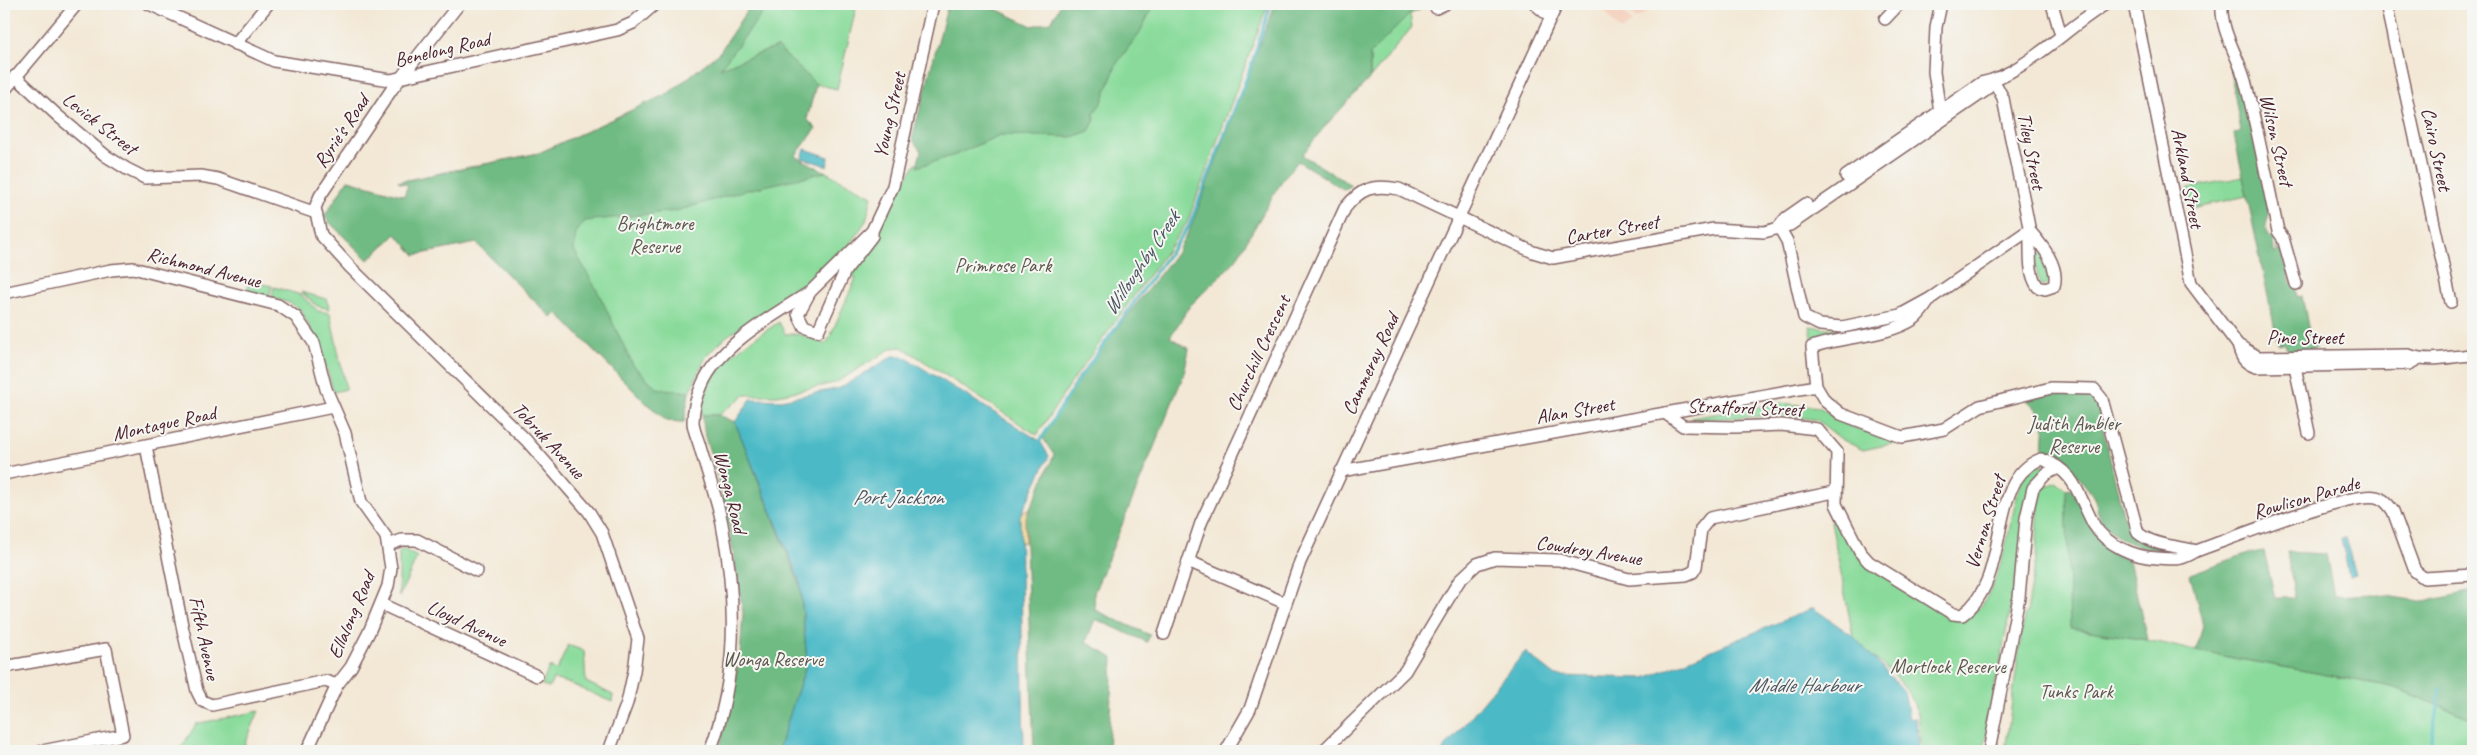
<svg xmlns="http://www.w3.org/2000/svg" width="2477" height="755" viewBox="0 0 2477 755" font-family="Caveat,sans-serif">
<rect width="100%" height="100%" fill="#f6f6f2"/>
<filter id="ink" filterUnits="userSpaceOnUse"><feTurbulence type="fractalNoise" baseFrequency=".02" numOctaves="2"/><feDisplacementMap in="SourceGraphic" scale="10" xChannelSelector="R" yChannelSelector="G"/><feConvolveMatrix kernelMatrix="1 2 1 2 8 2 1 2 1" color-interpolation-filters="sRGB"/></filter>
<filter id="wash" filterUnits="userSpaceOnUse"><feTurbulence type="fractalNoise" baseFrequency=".0096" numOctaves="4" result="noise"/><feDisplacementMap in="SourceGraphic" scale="20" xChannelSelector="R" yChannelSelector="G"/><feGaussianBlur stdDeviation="1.12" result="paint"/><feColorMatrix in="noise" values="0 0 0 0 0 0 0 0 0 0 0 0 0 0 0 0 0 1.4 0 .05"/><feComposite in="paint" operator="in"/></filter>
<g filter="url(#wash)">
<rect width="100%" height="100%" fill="#f3e8d5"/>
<g fill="#f5d3c1">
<path d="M1599,4H1617L1632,23L1621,31L1619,30Z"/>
<path d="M1624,4H1657L1636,19Z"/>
</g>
<g fill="#8adb9b" stroke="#6a7d63">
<path d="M751,4H857L837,89L816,84L807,119L816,129L795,156L872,196L866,221L842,255L814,279L727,336L707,355L689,392L684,422L667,421L644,401L557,313L552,318L476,243L415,255L396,234L368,260L324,217L348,180L404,196L408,185L398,182L539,153L669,93L720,52Z"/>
<path d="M1145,4H1268L1187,223L1075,377L1037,435L902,347L892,348L835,383L778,395H745L719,415H702C701,367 745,345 779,322L785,334H799L824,344L828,341L856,278L846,272L916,163L954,152L1000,131L1093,110Z"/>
<path d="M1410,14L1412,27L1370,78V54Z"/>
<path d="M2243,177L2247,196L2192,208L2188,188Z"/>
<path d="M2045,253L2054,281L2041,286L2032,256Z"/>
<path d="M249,281L272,286L269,297L247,292Z"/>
<path d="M274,287L301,295L318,311L330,313L346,389L334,392L319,346L301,310L290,303L272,298Z"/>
<path d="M301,292L326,299L330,309L317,306Z"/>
<path d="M1907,317L1880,327L1818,337L1813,342L1810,326L1843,330Z"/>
<path d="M1781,403L1819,407L1852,427L1900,442L1863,450L1841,439L1817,420L1784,415L1693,420L1690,418Z"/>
<path d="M2040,464L2046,466L2035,478L1999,669C1991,693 1994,721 1984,745L1961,751H1922L1918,714L1910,695L1894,674L1869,654L1853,636L1827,501L1860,559L1964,619C2003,601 2008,520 2021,483L2027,472Z"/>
<path d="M2056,482L2066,489L2068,497L2071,628L2147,640L2196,651L2393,687L2473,719V751H2005L2024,616L2027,612L2036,559L2039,499L2043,489Z"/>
<path d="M403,549L417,557L399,597V552Z"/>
<path d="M568,645L584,651L586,682L613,695L612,702L571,684L553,679L549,688L542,685L549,667L557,670Z"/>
<path d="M259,711L242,751H179L196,724Z"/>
</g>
<g fill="#6fbb83" stroke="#5c6d57">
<path d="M751,4H766V9L720,68L777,47L816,84L807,119L816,129L795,156L826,172L743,191L676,211L585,221L576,233L574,250L599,294L633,365L657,388L689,392L684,422L667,421L644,401L557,313L552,318L476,243L415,255L396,234L368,260L324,217L348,180L404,196L408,185L398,182L539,153L669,93L720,52Z"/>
<path d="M948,4H985L1032,26L1051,22L1061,4H1154L1140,32L1117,63L1102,102L1094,113L1095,120L1089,131L1072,137L1000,135L955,155L917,167L921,151L912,139Z"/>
<path d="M1275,4H1422L1424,8L1410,14L1370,54V78L1326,125L1302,155L1351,185L1345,190L1298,161L1283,179L1235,261L1190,306L1170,337L1189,349L1184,374L1094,593L1095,610L1150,635L1147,642L1095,619L1086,642L1113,658L1108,751H1034L1025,520L1054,455L1043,438L1076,380L1176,254L1191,227Z"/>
<path d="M2232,64C2253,111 2259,166 2269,216C2265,225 2263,234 2273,240L2274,253H2277V243L2279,250L2282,252L2290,280L2296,289L2297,297L2302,296L2311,342L2315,343V350L2289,351L2284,343L2278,344L2234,134L2241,131L2230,69Z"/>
<path d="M2069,390C2089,392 2091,393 2099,412L2123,514L2132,532L2175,550C2149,553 2115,542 2101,519C2097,513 2097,506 2095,500C2091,491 2083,483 2077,475C2066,463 2051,461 2043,451L2045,418L2026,399Z"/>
<path d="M702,415H719L735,422L800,585L807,662L778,751H719L740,655L743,613L728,522L716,470L705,437Z"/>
<path d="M2071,488L2102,546L2129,560L2147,640L2070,628L2066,489Z"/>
<path d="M2264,551L2275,598H2295L2287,552L2326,554L2334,596L2373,594L2425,602L2473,591V627L2468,639L2473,643V719L2393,687L2196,651L2203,625L2190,574L2246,554Z"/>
</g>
<path fill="#eeda9e" stroke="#9c7c64" d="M1029,510L1025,520V543L1011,539L1016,513Z"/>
<g fill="#4cbac6" stroke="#4b6c78">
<path d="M805,149L829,157L827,166L802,158Z"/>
<path d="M893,356H903L1040,441L1049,456L1020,516L1024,751H778L807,662L800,582L735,422L751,399L781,400L840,388Z"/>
<path d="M2341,538H2345L2356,574L2349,576Z"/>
<path d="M1813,608L1853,636L1904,691L1909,719L1916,718L1919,748L1912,751H1442L1525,652L1556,676L1645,678Z"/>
</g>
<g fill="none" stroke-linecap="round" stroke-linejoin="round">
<g stroke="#4cbac6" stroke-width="3">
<path d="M1040,441L1076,383L1189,226L1248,74L1271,4"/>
<path d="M2430,751L2440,689"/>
</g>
</g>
</g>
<g filter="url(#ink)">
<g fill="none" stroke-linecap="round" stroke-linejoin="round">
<g stroke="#856566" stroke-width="14">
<g id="street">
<path d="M149,4L274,61L390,80L617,30L633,23L655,4"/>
<path d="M459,4L392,89L320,196L315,208L321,235L350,267L526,440L589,512L602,533L638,639L634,671L627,703L609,751"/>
<path d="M1535,4L1550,17"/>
<path d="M2052,4L2061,35"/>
<path d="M2134,4L2191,283L2238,345L2258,357L2409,355C2429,363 2452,356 2473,355"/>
<path d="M2222,4C2220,31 2238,55 2245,81C2258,130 2267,181 2278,231L2283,238L2296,284"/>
<path d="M2386,4L2451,302"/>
<path d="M1436,8L1445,4"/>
<path d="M1885,19L1899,4"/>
<path d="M235,44L268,4"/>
<path d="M15,76L58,116L106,156L127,169L145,178L201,176L218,179L316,213"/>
<path d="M1994,81L2003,98C2011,141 2021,184 2029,227C2032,246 2026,271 2038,287L2045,289L2054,286C2060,266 2041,244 2029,230"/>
<path d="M4,91L77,4"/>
<path d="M1940,112L1934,72L1936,27L1941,4"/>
<path d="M1846,176L1981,83C2023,75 2068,26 2106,4"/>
<path d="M1779,227L1786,218L1806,204"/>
<path d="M1779,227L1787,241L1804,317L1820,325L1842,327L1900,315L1931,298L2029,230"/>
<path d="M872,231L810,292L798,314L804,326L818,331L845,271L872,236V231L893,186L933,4"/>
<path d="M4,293L111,270L133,268L278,305L296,317L314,343L326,389L345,433L361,502L386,537L391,568L388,586L369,632L351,667L337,685L307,751"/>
<path d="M1931,298C1926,305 1921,314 1914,319C1887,337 1843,336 1812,347L1816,386L1825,401L1841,414L1902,437L1944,429L1980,406L2051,388L2094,389L2102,399L2138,533C2154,546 2177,546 2196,551"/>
<path d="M2238,345C2241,357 2244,363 2256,367L2409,364L2418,359"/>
<path d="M2295,367L2309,433"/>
<path d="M1665,413L1683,426L1735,427L1781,425L1817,429L1837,452L1836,504L1860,552L1869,562L1953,614L1962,615C2014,577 1984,481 2041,459C2076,470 2079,498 2094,525C2106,545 2134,557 2157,558C2175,559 2180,561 2196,551C2228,540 2350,491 2376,497C2383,498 2389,505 2393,511L2415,571L2424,578L2473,575"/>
<path d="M146,446L183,630L197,691L202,701L212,705L325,681L337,685"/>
<path d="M1341,471L1816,386"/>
<path d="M4,474L333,407"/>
<path d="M388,545L402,540H417L477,571"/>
<path d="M1188,561L1285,603"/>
<path d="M381,604L537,676"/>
<path d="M1164,634L1201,523L1345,208C1361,188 1373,184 1399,189L1533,252L1553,258L1714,229L1764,232L1790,225L1985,91L1994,81"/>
<path d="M4,667L106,649L123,735L42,751"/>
<path d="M710,751C738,677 737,601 722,524C717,498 707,472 700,447C698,439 693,430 693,422C693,409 697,396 702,385C719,345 774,315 810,292"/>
<path d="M1226,751L1250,709L1300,562L1557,4"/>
<path d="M1323,751L1405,671L1459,581L1477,564L1495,558L1559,560L1629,579L1686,575L1693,572L1696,567L1701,529L1710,518L1834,492"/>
<path d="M1989,751L2019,597L2026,518L2033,488L2046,474L2058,468"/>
</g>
</g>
<use href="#street" stroke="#fff" stroke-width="11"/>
</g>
</g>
<g text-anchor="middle" stroke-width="4" stroke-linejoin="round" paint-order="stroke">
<g font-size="20" fill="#4a1f2b" stroke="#f6f6f2">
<text transform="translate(442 49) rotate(-13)" y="7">Benelong Road</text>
<text transform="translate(889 115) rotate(-77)" y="7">Young Street</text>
<text transform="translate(100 123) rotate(38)" y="7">Levick Street</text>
<text transform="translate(341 131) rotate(-56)" y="7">Ryrie's Road</text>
<text transform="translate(2277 140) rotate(77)" y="7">Wilson Street</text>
<text transform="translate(2437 149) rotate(78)" y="7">Cairo Street</text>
<text transform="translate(2032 151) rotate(79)" y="7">Tiley Street</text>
<text transform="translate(2188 178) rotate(79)" y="7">Arkland Street</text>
<text transform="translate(1612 229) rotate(-10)" y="7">Carter Street</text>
<text transform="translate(204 267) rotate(14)" y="7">Richmond Avenue</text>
<text x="2305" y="344">Pine Street</text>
<text transform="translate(1258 353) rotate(-65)" y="7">Churchill Crescent</text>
<text transform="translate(1370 364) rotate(-65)" y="7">Cammeray Road</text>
<text transform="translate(1745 407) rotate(2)" y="7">Stratford Street</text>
<text transform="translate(1575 410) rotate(-10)" y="7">Alan Street</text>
<text transform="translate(164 423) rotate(-12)" y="7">Montague Road</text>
<text transform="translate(549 440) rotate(47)" y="7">Tobruk Avenue</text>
<text transform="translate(731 492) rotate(76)" y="7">Wonga Road</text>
<text transform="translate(2306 497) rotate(-16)" y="7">Rowlison Parade</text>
<text transform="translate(1985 522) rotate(-73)" y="7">Vernon Street</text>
<text transform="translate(1589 550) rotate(9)" y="7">Cowdroy Avenue</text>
<text transform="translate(351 615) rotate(-67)" y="7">Ellalong Road</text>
<text transform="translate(467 623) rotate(25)" y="7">Lloyd Avenue</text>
<text transform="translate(205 638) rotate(78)" y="7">Fifth Avenue</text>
</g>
<g font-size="20" fill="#5d574d" stroke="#f6f6f2">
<text x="655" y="230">Brightmore<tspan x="655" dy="23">Reserve</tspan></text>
<text x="1003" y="272">Primrose Park</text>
<text x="2074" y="430">Judith Ambler<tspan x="2074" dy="23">Reserve</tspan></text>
<text x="773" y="666">Wonga Reserve</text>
<text x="1948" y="673">Mortlock Reserve</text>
<text x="2076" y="698">Tunks Park</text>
</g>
<g font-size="21" font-style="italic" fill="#4b5561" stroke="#f6f6f2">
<text transform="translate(1141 263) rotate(-56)" y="7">Willoughby Creek</text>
<text x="898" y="504">Port Jackson</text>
<text x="1804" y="692">Middle Harbour</text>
</g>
</g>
<rect width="2477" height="755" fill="none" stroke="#f6f6f2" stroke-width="20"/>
</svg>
